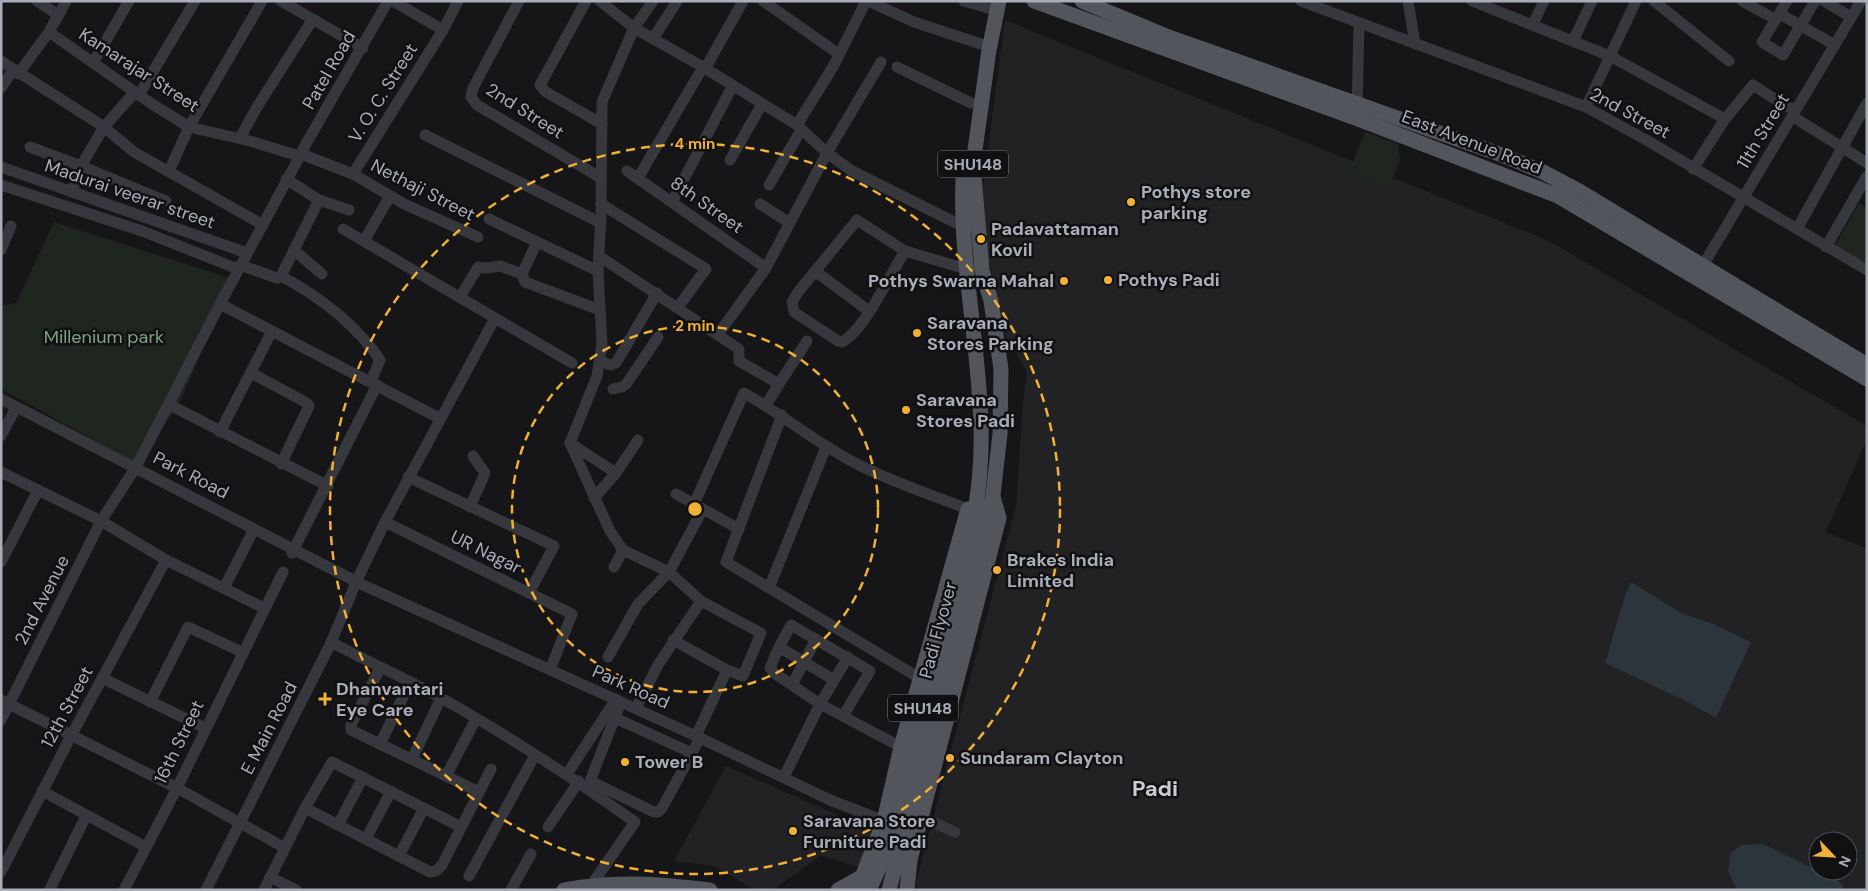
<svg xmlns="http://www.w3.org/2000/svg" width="1868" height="891" viewBox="0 0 1868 891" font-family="'DM Sans',sans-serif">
<rect width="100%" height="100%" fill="#161618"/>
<g fill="#222225" fill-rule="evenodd">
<path d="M1005,20L1549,241L1867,426V439L1826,532L1867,549V890H917L916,882L1016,506L1023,401L1027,372L1005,335L979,216ZM1818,841H1848V871H1818Z"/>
<path d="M726,766L872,830L860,868L821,855L773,890H755L714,866L674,861Z"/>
</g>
<g fill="#1e261f">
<path d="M1365,132L1398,144L1400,161L1389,187L1349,172Z"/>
<path d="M1859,203L1867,208V265L1835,246Z"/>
<path d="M54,222L233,279L178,406L136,463L1,389V306L16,303Z"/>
</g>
<g fill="#2c353c">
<path d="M1631,582L1681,613L1713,624L1751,642L1716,718L1686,701L1605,663L1625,596Z"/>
<path d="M1763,844L1818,871L1827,872L1843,885L1842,890H1737L1728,871L1731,853L1741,845Z"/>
</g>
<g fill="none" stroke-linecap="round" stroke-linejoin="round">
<g stroke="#37383d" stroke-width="11">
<path d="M281,1L363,48"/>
<path d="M393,1L443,30"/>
<path d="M519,1L473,88L471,97L477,105L601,178"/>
<path d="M586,1L540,85L546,92L602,124"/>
<path d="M600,1L634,28L703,67L797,125L827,153L852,171L962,226"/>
<path d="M653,1L634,28L602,102L601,215L598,271L602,344L597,376L570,443L610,531L623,550L669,572L701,601L761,633L743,676L727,670L696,736"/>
<path d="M763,1L839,54"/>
<path d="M868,1L914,22L981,44"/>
<path d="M964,1L988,8"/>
<path d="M1301,1L1586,107L1648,141L1867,270"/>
<path d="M1408,1L1415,44"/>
<path d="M1472,1L1610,56L1725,119L1693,169"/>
<path d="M1654,1L1729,61"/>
<path d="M1742,1L1771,17"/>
<path d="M1787,1L1762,42L1783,55L1815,1"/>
<path d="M1824,1L1851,17"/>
<path d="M1780,14L1835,45"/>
<path d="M55,22L66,1"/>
<path d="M1533,24L1544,1"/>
<path d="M49,32L152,104L189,127L250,141L299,156L388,1"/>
<path d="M653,39L677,1"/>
<path d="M1573,41L1592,1"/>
<path d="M1,61L104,127L134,152L263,225"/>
<path d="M93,63L129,1"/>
<path d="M897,67L971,103"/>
<path d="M705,69L743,1"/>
<path d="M18,74L49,32L58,15L37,1"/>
<path d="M1,88L13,70"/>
<path d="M139,95L195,1"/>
<path d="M1586,107L1636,1"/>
<path d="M1357,111L1359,23"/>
<path d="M1792,116L1867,163"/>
<path d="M1725,119L1753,85L1782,104L1795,110"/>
<path d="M797,125L834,65L866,1"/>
<path d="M425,135L601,223"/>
<path d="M240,138L257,107L313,19"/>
<path d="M30,147L81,166L104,127L135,92"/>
<path d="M730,160L762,104"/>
<path d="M1,167L247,253"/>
<path d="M169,171L189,127L262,1"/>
<path d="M627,171L766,268"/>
<path d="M353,174L443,30L458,1"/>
<path d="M638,178L703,67"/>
<path d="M286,179L319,200L349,210"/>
<path d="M1,185L142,231L238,269"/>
<path d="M769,185L801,130"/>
<path d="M72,192L81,166L166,201"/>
<path d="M672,202L732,87"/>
<path d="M601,204L706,269L678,307"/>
<path d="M760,204L790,223"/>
<path d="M489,219L598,271"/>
<path d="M1797,229L1867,103"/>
<path d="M364,241L390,196"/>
<path d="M537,242L522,274L525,282L600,310"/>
<path d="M1826,247L1867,176"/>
<path d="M1,250L11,226"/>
<path d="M294,250L322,274"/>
<path d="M905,251C891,273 864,331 842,342L838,341L794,312L792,302L798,292L857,220L905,251L966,269"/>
<path d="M599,256L739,349V361L779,384L766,405"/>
<path d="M240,265L277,278L281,276L319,200"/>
<path d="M815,271L869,311"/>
<path d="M1699,272L1861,1"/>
<path d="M281,276C320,297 355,323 380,360L371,381"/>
<path d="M460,297L478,267L487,268L500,266L522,274"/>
<path d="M220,304L439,418"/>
<path d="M495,318L572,363"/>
<path d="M719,333L766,268L827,153L881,62"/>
<path d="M599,361L611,365L616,363L657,293"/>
<path d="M251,373L307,403L309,406L281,464"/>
<path d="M779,384L807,341"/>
<path d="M613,389L622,387L627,383L658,337"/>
<path d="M1,399L363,585L696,736L830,800L884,821"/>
<path d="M168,404L328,486"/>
<path d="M782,415L726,562L921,679"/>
<path d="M220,432L272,331"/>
<path d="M1,436L13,413"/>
<path d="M570,443L616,473"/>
<path d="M1,472L101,521L166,560L264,608"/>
<path d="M408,477L554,546L529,593"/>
<path d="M676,494L739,529"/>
<path d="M594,498L616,473L638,440"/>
<path d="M694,504L744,393C784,415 819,446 861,466C895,483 932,495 968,509"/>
<path d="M470,507L485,473L473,456"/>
<path d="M385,522L572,614L550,670"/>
<path d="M292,553L377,385"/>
<path d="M1,562L38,490"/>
<path d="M614,567L623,550"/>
<path d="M224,588L252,533"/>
<path d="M769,588L826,447"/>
<path d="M816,639L804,662L834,680"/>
<path d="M673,640L727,670"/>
<path d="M331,642C368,662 407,679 443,699C509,736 573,778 635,822L592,884"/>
<path d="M779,647L791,625L870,671L843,716"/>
<path d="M608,657L638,604L669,572L703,509"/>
<path d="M380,668L351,725V730L479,792"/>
<path d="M102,678L205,728"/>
<path d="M792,685L804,662L779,647L770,668L774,673L820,704L901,747"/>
<path d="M1,700L177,788L285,848"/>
<path d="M150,702L188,627L242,652"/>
<path d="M621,702L590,781L654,812H658L662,808L700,738"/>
<path d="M636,708L658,665L701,601"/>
<path d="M615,718L692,753"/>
<path d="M1,720L101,521L136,467L220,304L301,154L353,174L404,204L478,237"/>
<path d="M380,744L410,683"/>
<path d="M412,759L441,698"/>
<path d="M567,774L616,699"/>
<path d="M446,776L476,719"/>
<path d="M784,777L820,704L848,657"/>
<path d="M42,791L146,847"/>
<path d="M305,808L430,872L436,871L442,865L491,769"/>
<path d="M921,817L955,832"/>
<path d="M338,825L363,777"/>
<path d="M548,827L579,781"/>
<path d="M366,839L391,791"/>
<path d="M399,856L424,808"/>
<path d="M1,872L71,736L166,560"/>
<path d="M469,876L535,755"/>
<path d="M270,877L296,890"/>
<path d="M52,890L50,889L86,816"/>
<path d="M124,890L177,788L283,572"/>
<path d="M206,890L330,645L357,580L385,522L495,318L343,229"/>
<path d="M264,890L305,808L332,762L461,827"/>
<path d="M511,890L531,854"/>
</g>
<g stroke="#53555c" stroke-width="15">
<path d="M1034,1L1358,119L1558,196L1867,379"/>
<path d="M1082,1L1166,36L1502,155L1541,171L1579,191L1867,365"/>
<path d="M964,161C954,283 1000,404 972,525"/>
<path d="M986,525L993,495L1000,434L1001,369L991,301L982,270L973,164L989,50L999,1"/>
<path d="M564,890C615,880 659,884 710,890"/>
<path d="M838,890L863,876"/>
<path d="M857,890L884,821L901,747L968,509"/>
<path d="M907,890L910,860L999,518L993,497"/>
</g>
<g stroke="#53555c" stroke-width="15">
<path d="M869,890L881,864L972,525"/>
<path d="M889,890L986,525"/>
</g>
</g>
<g fill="none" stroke="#f2b134" stroke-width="2.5" stroke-dasharray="9 6">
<circle cx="695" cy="509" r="183"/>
<circle cx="695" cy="509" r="365"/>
</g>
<g fill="#f2b134" stroke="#111113" stroke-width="2">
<circle cx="1131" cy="202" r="5"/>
<circle cx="981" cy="239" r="5"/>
<circle cx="1108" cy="280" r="5"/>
<circle cx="1064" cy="281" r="5"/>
<circle cx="917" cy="333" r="5"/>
<circle cx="906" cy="410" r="5"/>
<circle cx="997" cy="570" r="5"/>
<path d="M322.5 691.5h5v5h5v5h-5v5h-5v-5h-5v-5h5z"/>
<circle cx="950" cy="758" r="5"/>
<circle cx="625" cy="762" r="5"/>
<circle cx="793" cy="831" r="5"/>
</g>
<g text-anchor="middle" stroke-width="5" stroke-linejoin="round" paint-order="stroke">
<g fill="#111113" stroke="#7b7e86" stroke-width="1">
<rect x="938" y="150.5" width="70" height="27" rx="4"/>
<rect x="888" y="694.5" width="70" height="27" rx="4"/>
</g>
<g font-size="16" font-weight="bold" fill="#a8adb8">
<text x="973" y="170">SHU148</text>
<text x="923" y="714">SHU148</text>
</g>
<g font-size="18" fill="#a8adb8" stroke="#111113">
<text transform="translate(139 70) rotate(33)" y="6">Kamarajar Street</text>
<text transform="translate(329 70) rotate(-60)" y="6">Patel Road</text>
<text transform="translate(383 93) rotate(-58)" y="6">V. O. C. Street</text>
<text transform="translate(525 111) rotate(32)" y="6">2nd Street</text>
<text transform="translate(1630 113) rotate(28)" y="6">2nd Street</text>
<text transform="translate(1763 131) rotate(-59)" y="6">11th Street</text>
<text transform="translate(1472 142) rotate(21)" y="6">East Avenue Road</text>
<text transform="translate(423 190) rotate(27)" y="6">Nethaji Street</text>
<text transform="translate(130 194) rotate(19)" y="6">Madurai veerar street</text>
<text transform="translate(707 205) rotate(35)" y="6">8th Street</text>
<text transform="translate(191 475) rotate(27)" y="6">Park Road</text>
<text transform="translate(486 552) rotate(26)" y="6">UR Nagar</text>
<text transform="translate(42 600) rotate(-63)" y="6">2nd Avenue</text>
<text transform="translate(938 630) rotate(-75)" y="6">Padi Flyover</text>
<text transform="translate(631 687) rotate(24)" y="6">Park Road</text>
<text transform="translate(67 707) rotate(-62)" y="6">12th Street</text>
<text transform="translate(269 728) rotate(-63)" y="6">E Main Road</text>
<text transform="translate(179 742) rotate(-64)" y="6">16th Street</text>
</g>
<g font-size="18" font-weight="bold" fill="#a8adb8" stroke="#111113" text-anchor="start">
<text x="1141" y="198">Pothys store<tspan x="1141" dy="21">parking</tspan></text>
<text x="991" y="235">Padavattaman<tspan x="991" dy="21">Kovil</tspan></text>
<text x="1118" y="286">Pothys Padi</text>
<text x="1054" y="287" text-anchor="end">Pothys Swarna Mahal</text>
<text x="927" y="329">Saravana<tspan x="927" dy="21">Stores Parking</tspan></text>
<text x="916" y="406">Saravana<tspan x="916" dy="21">Stores Padi</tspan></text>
<text x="1007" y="566">Brakes India<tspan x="1007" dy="21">Limited</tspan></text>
<text x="336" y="695">Dhanvantari<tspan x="336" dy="21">Eye Care</tspan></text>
<text x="960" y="764">Sundaram Clayton</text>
<text x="635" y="768">Tower B</text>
<text x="803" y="827">Saravana Store<tspan x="803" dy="21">Furniture Padi</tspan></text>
</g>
<g font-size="18" fill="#7fa381" stroke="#111113">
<text x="104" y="343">Millenium park</text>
</g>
<g font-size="22" font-weight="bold" fill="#c9ccd4" stroke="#111113">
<text x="1155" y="796">Padi</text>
</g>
</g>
<circle cx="695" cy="509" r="8" fill="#f2b134" stroke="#111113" stroke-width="2.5"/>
<g font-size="15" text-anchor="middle" font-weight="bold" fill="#f2b134" stroke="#111113" stroke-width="5" stroke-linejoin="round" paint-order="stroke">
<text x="695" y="149">4 min</text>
<text x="695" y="331">2 min</text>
</g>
<rect width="1868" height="891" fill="none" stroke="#a8adb8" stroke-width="5"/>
<g transform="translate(1833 856) rotate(115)"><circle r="24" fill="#111113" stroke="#4d4f55"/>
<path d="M0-4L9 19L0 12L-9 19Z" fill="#f2b134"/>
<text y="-8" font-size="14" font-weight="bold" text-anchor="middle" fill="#a8adb8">N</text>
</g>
</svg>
